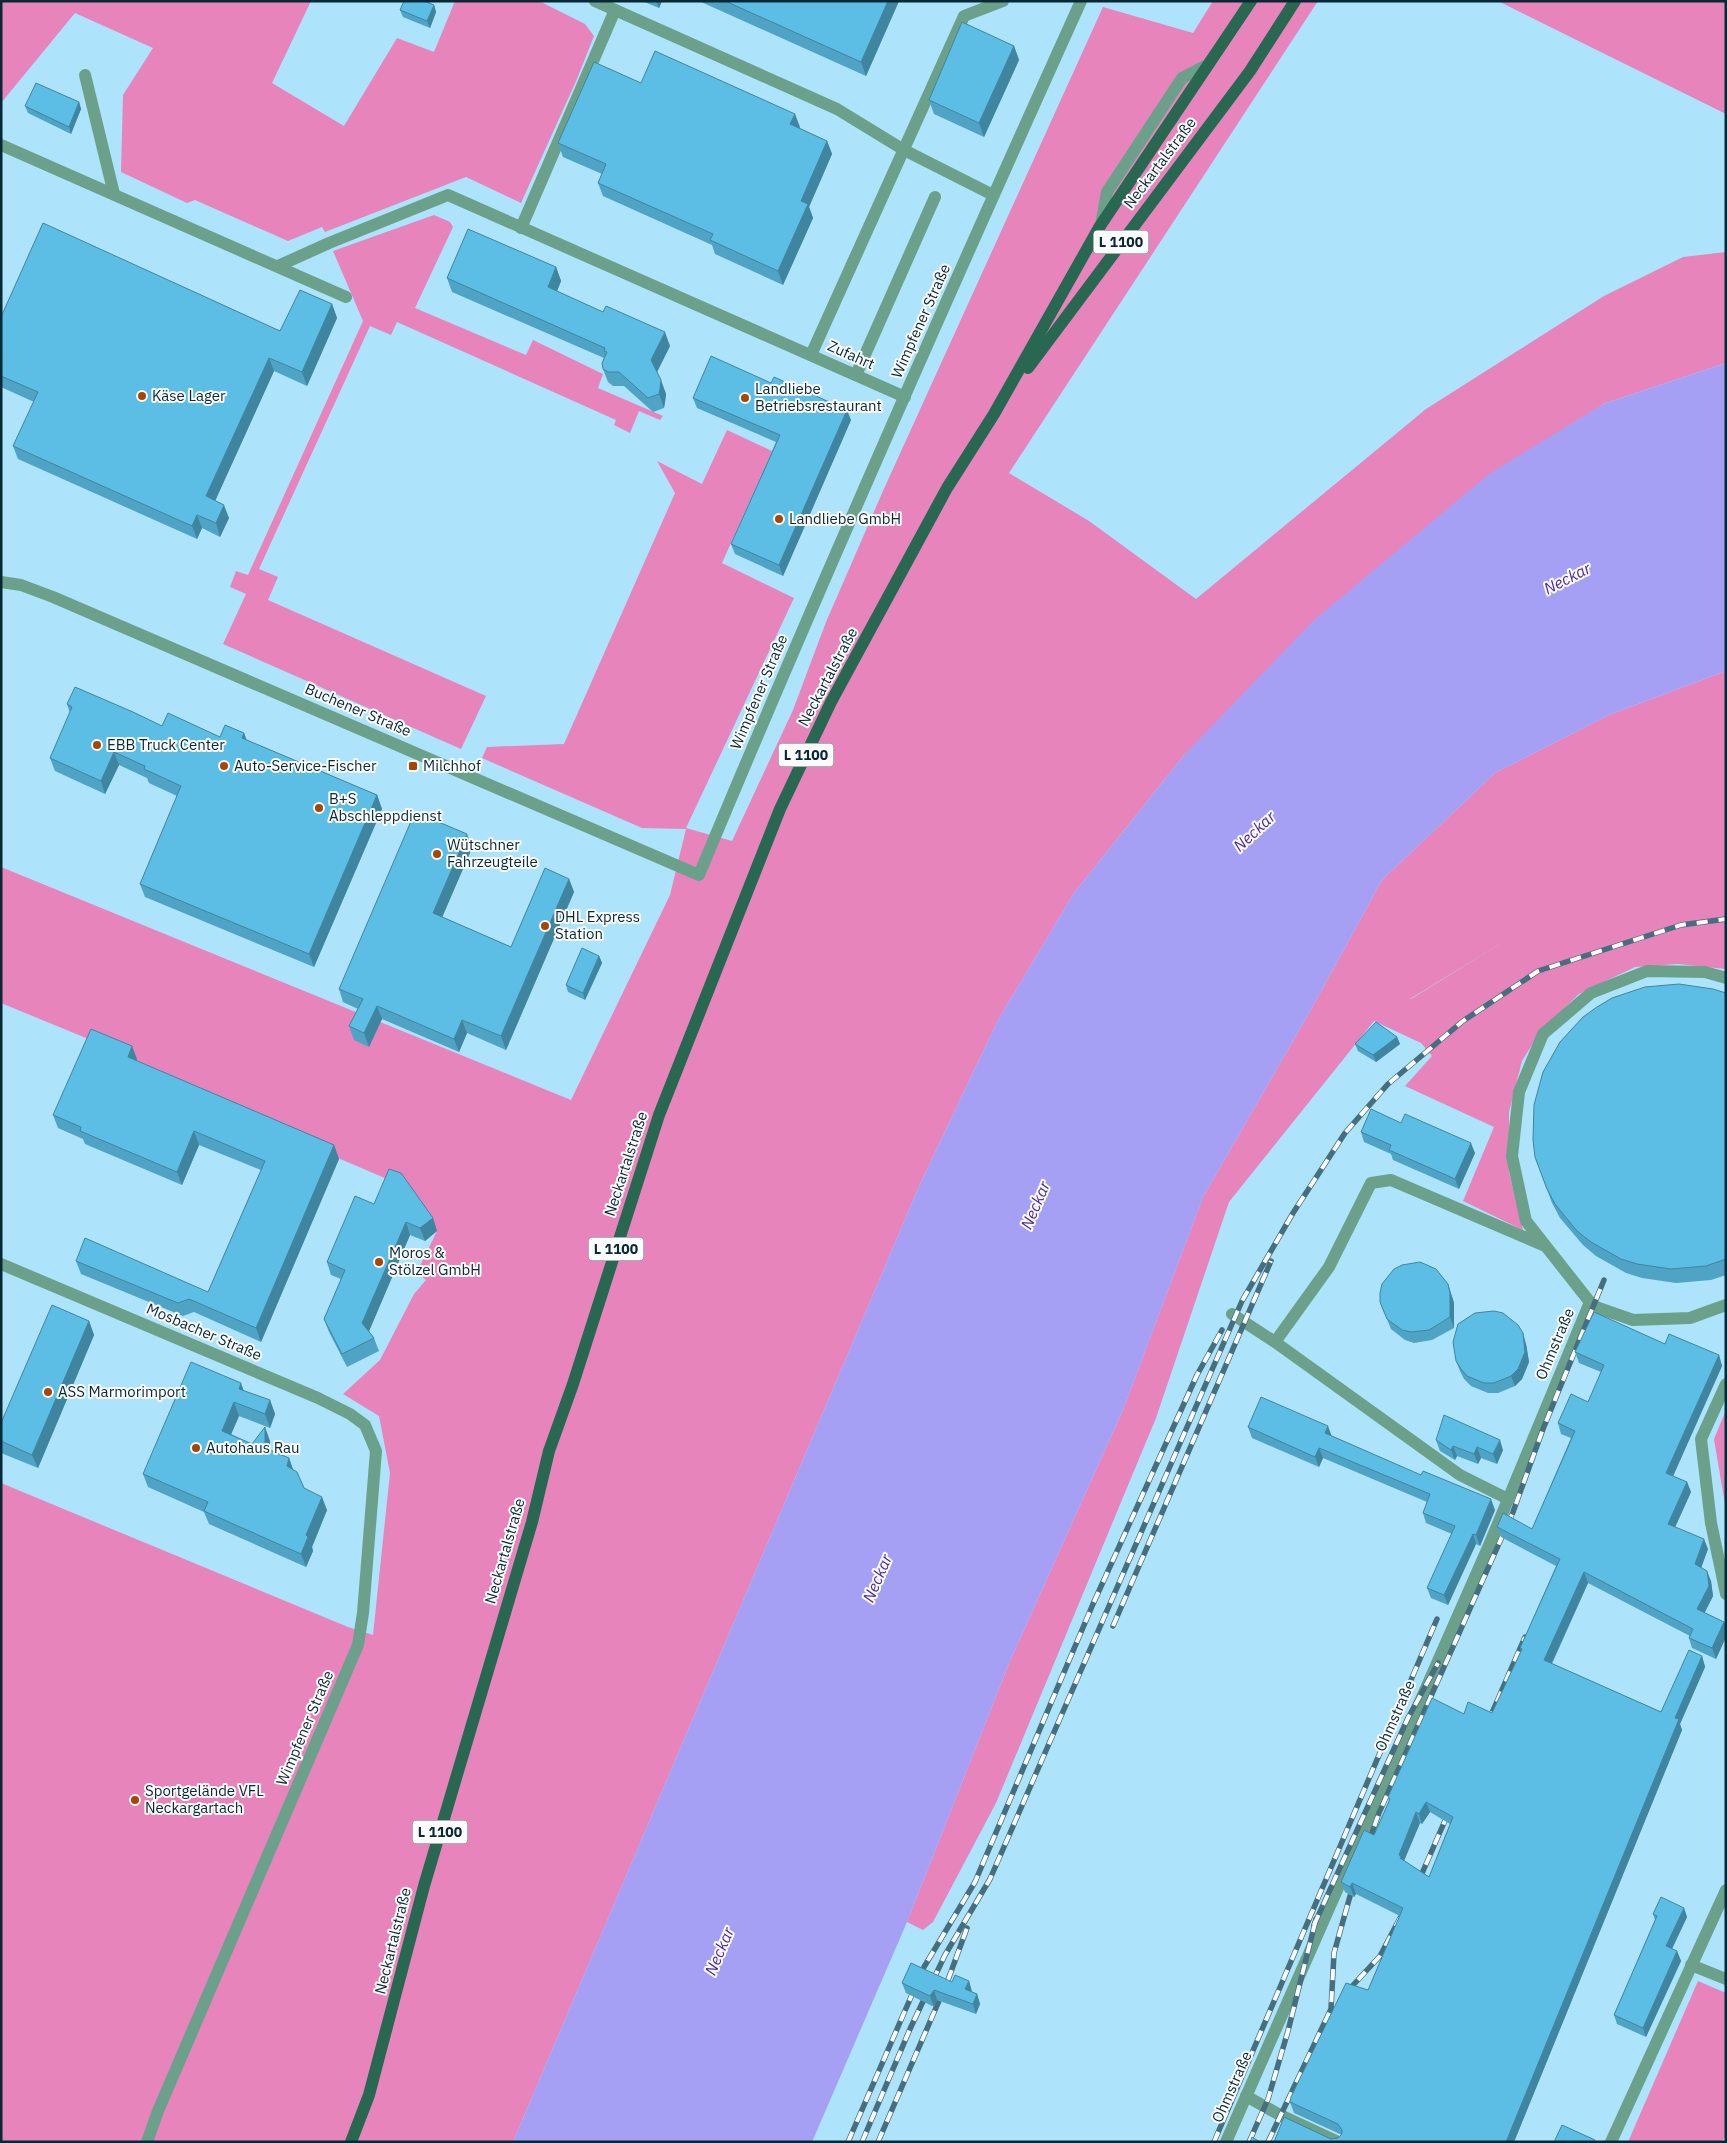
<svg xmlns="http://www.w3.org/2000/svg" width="1727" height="2143" viewBox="0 0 1727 2143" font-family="'IBM Plex Sans',sans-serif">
<rect width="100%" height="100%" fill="#ade3fb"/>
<g fill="#e784bc" fill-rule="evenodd">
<path d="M1,1H311L272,83L344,126L397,38L434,52L455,1H539L585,24L594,36L577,79L521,203L466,177L325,232L322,227L288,241L195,200L187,203L121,172L123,95L153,48L75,13L1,103Z"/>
<path d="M1213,1H1318L1009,473L1089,521L1196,599L1426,409L1604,296L1683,257L1726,252V363L1603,404L1184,755L1074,893L998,1020L920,1184L513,2142H1V1483L348,1627L373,1635L390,1473L379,1416L343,1394L380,1360L414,1294L426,1280L417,1272L437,1231L394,1182L133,1070L137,1059L1,1003V867L571,1100L670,895L686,829L642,828L482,758L487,747L564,744L675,493L657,461L702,484L727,430L772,451L722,563L794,598L686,828L732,841L793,710L826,622L883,491L1103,7L1193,33Z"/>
<path d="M1498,1H1726V114Z"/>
<path d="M434,215L450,222L453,227L415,308L526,355L533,340L603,374L598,388L663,416L660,420L639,411L630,433L614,425L616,420L397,322L391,335L370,326L259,569L278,577L268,600L486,696L461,749L223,644L246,594L230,587L236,571L248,575L363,321L333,251Z"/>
<path d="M1726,671V969L1678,964L1635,967L1579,994L1540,1032L1522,1061L1509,1112V1172L1523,1230L1463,1201L1494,1127L1405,1086L1432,1056L1421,1043L1374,1021L1229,1202L1156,1418L996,1803L933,1922L923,1930L907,1922L1010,1661L1123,1410L1203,1197L1308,1015L1382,880L1495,773L1609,715ZM1511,937L1411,999H1410Z"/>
<path d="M1726,1410V1510L1714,1439Z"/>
<path d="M1698,1981L1726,1993V2135L1722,2142H1628Z"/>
</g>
<path fill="#a6a0f4" d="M1726,363V671L1609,715L1495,773L1382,880L1308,1015L1203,1197L1123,1410L1010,1661L907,1922L812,2142H513L920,1184L998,1020L1074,893L1184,755L1314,620L1489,474L1603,404Z"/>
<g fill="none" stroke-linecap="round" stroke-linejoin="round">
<g stroke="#6ba18b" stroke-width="12">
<path d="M595,1L837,109L904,150L993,195"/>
<path d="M85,75L114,194"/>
<path d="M1,145L346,297"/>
<path d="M1101,225L1107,192L1182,78L1209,64"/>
<path d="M521,228L615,10"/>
<path d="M278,266L329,243L448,195L905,397"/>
<path d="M811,355L964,16L1003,1"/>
<path d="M856,375L935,197"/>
<path d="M1,582L21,585L53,597L699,875C821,582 950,291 1081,1"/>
<path d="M1726,978L1705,972L1647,971L1591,993L1543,1034L1519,1092L1512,1156L1526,1221L1593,1306L1633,1320L1690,1318L1726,1305"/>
<path d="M1,1264L318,1398L350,1414L365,1425L376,1451L363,1613L358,1645L158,2111L147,2142"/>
<path d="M1232,1314L1275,1342L1460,1475L1508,1499"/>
<path d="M1275,1342L1329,1267L1371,1183L1391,1180L1543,1245"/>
<path d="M1726,1384L1701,1439L1711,1523L1726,1594"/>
<path d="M1691,1965L1726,1979"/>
<path d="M1246,2096L1280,2115L1338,2142"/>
<path d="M1226,2142L1490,1543L1590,1302"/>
<path d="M1611,2142L1726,1890"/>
</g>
<g stroke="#286851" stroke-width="12">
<path d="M1028,368L1250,71L1295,1"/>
<path d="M351,2142L369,2095L424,1886L532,1522L549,1451L573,1384L659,1115L780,809L831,702L947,488L994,414L1100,226L1251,1"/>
</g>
<g stroke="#456e7e" stroke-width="5.5">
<g id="rail">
<path d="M1113,1626L1271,1261"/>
<path d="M1488,1722L1525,1637"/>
<path d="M1367,1847L1379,1813L1513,1512L1543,1429L1604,1280"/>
<path d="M1417,1885L1450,1809"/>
<path d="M1314,1925L1408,1718L1438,1663"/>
<path d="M1343,1996L1380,1956L1400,1918"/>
<path d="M848,2142L924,1967L975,1882L1093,1604L1197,1375L1222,1330"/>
<path d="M862,2142L910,2029L945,1955L990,1879L1242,1301L1293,1213L1345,1133L1388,1084L1463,1021L1538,971L1681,925L1726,919"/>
<path d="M878,2142L948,1980L967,1928"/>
<path d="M1214,2142L1437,1619"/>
<path d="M1249,2142L1268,2099L1288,2031L1316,1919"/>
<path d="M1268,2142L1331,2009L1334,1953L1354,1882"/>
</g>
</g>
<use href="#rail" stroke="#fafbfa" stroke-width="4" stroke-dasharray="11" stroke-linecap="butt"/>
</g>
<g fill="#4fa3c5" fill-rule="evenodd">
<path d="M642,1H662L659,8Z"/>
<path d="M699,1H899L866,76Z"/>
<path d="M434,5L436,12L430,28L403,17L400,10Z"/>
<path d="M1014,46L1019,60L984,137L934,114L929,100Z"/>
<path d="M641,83L795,114L799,128L827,141L832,154L809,207L813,218L783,285L715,254L712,245L603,196L598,183L602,174L563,157L558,143Z"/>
<path d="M79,102L81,109L71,134L28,113L25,106Z"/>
<path d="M556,267L561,281L557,291L670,346L657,372L666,394L665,402L664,408L653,412L624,386H613L608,382L603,369L604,358L452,292L447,278Z"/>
<path d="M332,304L337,318L307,386L274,371L215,501L229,518L220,537L202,528L197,539L18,459L13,446L34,402L1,387V317L280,331Z"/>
<path d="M771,383L851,420L783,576L735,554L731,544L776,442L697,408L693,398Z"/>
<path d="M67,704L162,726L220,737L244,733L246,740L377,795L382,809L314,967L145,897L140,884L177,796L149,783L147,778L119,765L105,794L55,771L50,758L70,713Z"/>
<path d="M472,848L442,917L511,947L569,879L574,892L506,1050L467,1033L459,1052L382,1019L369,1047L354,1040L349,1026L358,1009L343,1002L339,989Z"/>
<path d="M599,956L602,963L585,1000L568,992L566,985Z"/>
<path d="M1726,993V1275L1711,1280L1676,1283L1642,1278L1626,1273L1596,1256L1583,1245L1560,1218L1552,1203L1535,1157Z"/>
<path d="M1397,1037L1400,1044L1376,1062L1358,1051L1355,1044Z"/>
<path d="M137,1059V1061L334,1145L339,1159L261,1342L194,1312L183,1316L81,1274L76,1261L208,1292L261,1170L199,1145L182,1185L85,1144L83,1139L58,1128L53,1115Z"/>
<path d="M1401,1123L1475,1153L1459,1189L1393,1160L1391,1154L1364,1142L1361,1132Z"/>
<path d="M374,1204L433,1218L437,1231L425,1241L410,1235L369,1331L374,1338L379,1351L347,1367L329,1332L324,1319L341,1279L331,1275L327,1262Z"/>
<path d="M1448,1284L1454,1303V1328L1432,1340L1414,1343L1405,1340L1391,1329L1380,1302Z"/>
<path d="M89,1321L94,1335L38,1468L1,1453V1423Z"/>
<path d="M1526,1344L1529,1362L1522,1379L1515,1386L1498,1393H1488L1471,1386L1464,1379L1460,1371L1456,1361Z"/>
<path d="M1665,1344L1719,1355L1722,1366L1673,1476L1687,1482L1691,1492L1675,1527L1708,1549L1701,1567L1711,1581L1713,1596L1704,1613L1724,1622L1726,1626V1637L1716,1659L1692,1648L1689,1638L1690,1636L1588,1583L1552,1664L1661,1712L1702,1656L1705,1667L1680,1724L1682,1730L1514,2142H1274L1338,2138L1342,2135L1294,2113L1290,2102L1368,1990L1400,1916L1356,1894L1354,1897L1345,1892L1341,1882L1374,1835L1389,1801L1388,1797L1464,1714L1492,1713L1521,1651L1520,1648L1556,1566L1501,1537L1497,1527L1532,1529L1571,1438L1561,1434L1558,1423L1588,1402L1601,1372L1579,1363L1575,1352ZM1430,1812L1450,1824L1429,1877L1404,1861L1420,1823L1422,1824Z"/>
<path d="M244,1391L270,1400L275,1414L270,1428L239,1416L231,1434L252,1444L270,1441V1450L289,1458L293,1470L304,1488L327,1510L312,1547L313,1551L306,1567L209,1524L204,1512L148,1487L143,1474Z"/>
<path d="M1248,1427L1332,1436L1495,1510L1480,1546L1476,1544L1448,1605L1431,1598L1427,1588L1452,1534L1426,1523L1423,1513L1427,1502L1323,1458L1319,1467L1252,1438Z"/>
<path d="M1436,1440L1503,1450L1497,1464L1481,1458L1478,1464L1457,1456L1455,1460L1440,1451Z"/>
<path d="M1684,1908L1687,1917L1672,1949L1677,1951L1681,1961L1646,2037L1617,2024L1614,2015L1655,1920L1653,1914Z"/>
<path d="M969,1981L972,1992L977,1994L980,2004L976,2014L937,2000L934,2007L906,1993L902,1983Z"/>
</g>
<g fill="#4085a0">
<path d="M656,1H662L659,8Z"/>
<path d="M888,1H899L866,76L861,62Z"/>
<path d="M434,5L436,12L430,28L427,21Z"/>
<path d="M1014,46L1019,60L984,137L979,123Z"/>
<path d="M79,102L81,109L71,134L69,127Z"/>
<path d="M795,114L800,127L795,138L790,124Z"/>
<path d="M827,141L832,154L809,207L813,218L783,285L778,271L801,201Z"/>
<path d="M556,267L561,281L553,301L548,287Z"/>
<path d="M332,304L337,318L307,386L302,372Z"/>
<path d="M665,332L670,346L656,374L651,360Z"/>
<path d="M269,358L274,371L211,510L206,496Z"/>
<path d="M661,380L666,394L665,402L664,408L659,394Z"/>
<path d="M847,410L851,420L783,576L779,565Z"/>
<path d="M224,505L229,518L220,537L216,523Z"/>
<path d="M197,515L202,528L197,539L192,526Z"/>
<path d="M244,733L249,746L242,738Z"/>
<path d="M114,752L119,765L105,794L101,781Z"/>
<path d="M377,795L382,809L314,967L309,954Z"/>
<path d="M467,834L472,848L438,927L433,913Z"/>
<path d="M569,879L574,892L506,1050L501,1036Z"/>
<path d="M599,956L602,963L585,1000L583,993Z"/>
<path d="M377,1006L382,1019L369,1047L364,1033Z"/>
<path d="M462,1020L467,1033L459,1052L454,1039Z"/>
<path d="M1397,1037L1400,1044L1376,1062L1373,1055Z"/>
<path d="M132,1046L137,1059L133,1070L128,1057Z"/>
<path d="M194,1131L199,1145L182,1185L177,1172Z"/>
<path d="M1471,1143L1475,1153L1459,1189L1455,1179Z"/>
<path d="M334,1145L339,1159L261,1342L256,1328Z"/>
<path d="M433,1218L437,1231L425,1241L420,1228Z"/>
<path d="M406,1222L410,1235L367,1336L362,1323Z"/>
<path d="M1448,1284L1454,1303V1328L1450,1317Z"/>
<path d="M89,1321L94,1335L38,1468L32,1455Z"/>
<path d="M1523,1333L1526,1344L1529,1362L1522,1379L1515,1386L1511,1376Z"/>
<path d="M1719,1355L1722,1366L1670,1483L1666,1473Z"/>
<path d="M241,1383L246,1397L239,1389Z"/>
<path d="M270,1400L275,1414L270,1428L265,1414Z"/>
<path d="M234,1402L239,1416L227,1444L222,1431Z"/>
<path d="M1328,1426L1332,1437L1325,1433Z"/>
<path d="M265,1427L270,1441V1462L265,1448Z"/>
<path d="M1500,1440L1503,1450L1497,1464L1493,1454Z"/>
<path d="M1453,1446L1457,1456L1455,1460L1451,1450Z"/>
<path d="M1477,1447L1481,1458L1478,1464L1474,1454Z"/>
<path d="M1319,1448L1323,1458L1319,1467L1315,1457Z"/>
<path d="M289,1458L294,1472L287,1466Z"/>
<path d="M1687,1482L1691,1492L1672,1534L1668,1524Z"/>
<path d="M322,1497L327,1510L312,1547L313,1551L306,1567L301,1554L306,1535Z"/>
<path d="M1491,1499L1495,1510L1480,1546L1476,1535Z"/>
<path d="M1473,1534L1476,1544L1448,1605L1444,1595Z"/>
<path d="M1704,1539L1708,1549L1699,1574L1695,1564Z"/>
<path d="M1707,1571L1711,1581L1713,1596L1701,1620L1697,1609Z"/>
<path d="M1584,1572L1588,1583L1548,1671L1544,1660Z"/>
<path d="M1724,1622L1726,1626V1637L1716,1659L1712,1648Z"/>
<path d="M1702,1656L1705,1667L1680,1724L1682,1730L1514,2142H1506L1675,1718Z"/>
<path d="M1426,1802L1430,1812L1422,1824L1419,1814Z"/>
<path d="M1416,1812L1420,1823L1403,1863L1399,1855Z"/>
<path d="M1352,1883L1356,1894L1354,1897L1350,1887Z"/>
<path d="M1684,1908L1687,1917L1669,1955L1666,1946Z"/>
<path d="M1677,1951L1681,1961L1646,2037L1643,2028Z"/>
<path d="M969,1981L972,1992L965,1989Z"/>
<path d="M934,1990L937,2000L934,2007L930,1996Z"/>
<path d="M977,1994L980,2004L976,2014L973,2004Z"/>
</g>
<g fill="#5cbee5" stroke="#4085a0" fill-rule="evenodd">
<path d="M404,1H424L434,5L427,21L400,10Z"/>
<path d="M725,1H888L861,62Z"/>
<path d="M962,22L1014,46L979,123L929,100Z"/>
<path d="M655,51L795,114L790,124L827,141L801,201L808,204L778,271L710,240L713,234L598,183L606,164L558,143L594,62L641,83Z"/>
<path d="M36,83L79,102L69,127L25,106Z"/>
<path d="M43,223L280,331L300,290L332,304L302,372L269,358L206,496L224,505L216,523L197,515L192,526L13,446L38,392L1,376V317Z"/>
<path d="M468,229L556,267L548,287L603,312L606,306L665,332L651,360L661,380L660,389L659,394L648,398L619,372H608L603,369L602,363L607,352L604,351L605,348L447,278Z"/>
<path d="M711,356L771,383L774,377L847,410L779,565L731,544L780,435L693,398Z"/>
<path d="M75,687L133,712L162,726L168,713L220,737L225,725L244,733L242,738L377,795L309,954L140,884L181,786L144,769L145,766L114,752L101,781L50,758L72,707L67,704Z"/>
<path d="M415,812L467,834L433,913L511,947L545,868L569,879L501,1036L462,1020L454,1039L377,1006L364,1033L349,1026L363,999L339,989Z"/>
<path d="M582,948L599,956L583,993L566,985Z"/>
<path d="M1679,984L1713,989L1726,993V1259L1706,1266L1671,1269L1637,1264L1621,1259L1591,1242L1577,1231L1555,1204L1547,1189L1535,1157L1533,1140L1534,1105L1543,1072L1560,1042L1583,1017L1597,1007L1612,998L1645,987Z"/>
<path d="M1376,1022L1397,1037L1373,1055L1355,1044Z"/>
<path d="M91,1029L132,1046L128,1057L334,1145L256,1328L189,1299L178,1303L76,1261L85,1238L208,1292L265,1161L194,1131L177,1172L80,1131L81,1127L53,1115Z"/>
<path d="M1371,1109L1401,1123L1405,1114L1471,1143L1455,1179L1389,1150L1391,1145L1361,1132Z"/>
<path d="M389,1169L401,1173L433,1218L420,1228L406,1222L362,1323L374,1338L342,1354L324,1319L345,1270L327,1262L355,1196L374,1204Z"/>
<path d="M1420,1262L1436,1269L1448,1284L1450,1293V1317L1429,1330L1411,1332L1402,1330L1387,1319L1380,1302V1293L1382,1284L1394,1269L1402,1265Z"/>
<path d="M52,1305L89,1321L32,1455L1,1441V1423Z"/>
<path d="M1494,1311L1503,1313L1518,1325L1523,1333L1525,1352L1518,1369L1511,1376L1494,1383H1484L1467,1376L1461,1369L1456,1361L1453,1342L1458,1324L1475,1313Z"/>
<path d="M1594,1312L1665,1344L1669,1334L1719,1355L1666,1473L1687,1482L1668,1524L1704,1539L1695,1564L1707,1571L1709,1586L1697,1609L1724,1622L1712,1648L1689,1638L1693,1629L1584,1572L1544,1660L1661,1712L1689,1650L1702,1656L1675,1718L1679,1719L1506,2142H1274L1284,2117L1331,2139L1338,2138L1342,2134V2130L1338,2124L1290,2102L1291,2097L1346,1983L1368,1990L1403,1908L1352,1883L1350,1887L1341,1882L1364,1830L1374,1835L1390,1799L1388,1797L1432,1698L1464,1714L1468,1702L1492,1713L1522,1649L1520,1648L1560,1559L1497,1527L1503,1513L1532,1529L1575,1431L1558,1423L1571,1394L1588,1402L1604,1365L1575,1352ZM1426,1802L1453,1817L1429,1877L1400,1858L1401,1856L1399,1855L1416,1812L1419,1814Z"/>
<path d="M191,1362L241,1383L239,1389L270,1400L265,1414L234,1402L222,1431L252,1444L265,1427V1448L289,1458L287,1466L297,1472L304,1488L322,1497L306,1535L308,1537L301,1554L204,1511L208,1502L143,1474Z"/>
<path d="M1261,1397L1328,1426L1325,1433L1421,1475L1423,1471L1491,1499L1476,1535L1473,1534L1444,1595L1427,1588L1455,1526L1423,1513L1430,1494L1319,1448L1315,1457L1248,1427Z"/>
<path d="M1444,1415L1500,1440L1493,1454L1477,1447L1474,1454L1453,1446L1451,1450L1436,1440Z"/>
<path d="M1661,1897L1684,1908L1666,1946L1677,1951L1643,2028L1614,2015L1657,1916L1653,1914Z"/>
<path d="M911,1963L952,1982L955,1975L969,1981L965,1989L977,1994L973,2004L934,1990L930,1996L902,1983Z"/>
<path d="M1562,2125L1595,2140L1594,2142H1554Z"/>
<path d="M1252,2137L1260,2142H1250Z"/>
</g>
<g fill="#a74601" stroke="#fafbfa" stroke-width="2">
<circle cx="142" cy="396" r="5"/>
<circle cx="745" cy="398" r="5"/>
<circle cx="779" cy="519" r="5"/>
<circle cx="97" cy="745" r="5"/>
<circle cx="224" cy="766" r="5"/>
<rect x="408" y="761" width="10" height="10" rx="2.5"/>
<circle cx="319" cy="808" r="5"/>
<circle cx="437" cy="854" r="5"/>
<circle cx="545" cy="926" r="5"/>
<circle cx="379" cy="1262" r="5"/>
<circle cx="48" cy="1392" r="5"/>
<circle cx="196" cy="1448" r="5"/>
<circle cx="135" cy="1800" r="5"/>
</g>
<g text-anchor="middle" stroke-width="4" stroke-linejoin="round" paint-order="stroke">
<g fill="#fafbfa" stroke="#50676f" stroke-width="1">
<rect x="1093.5" y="230.5" width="55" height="23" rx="4"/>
<rect x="778.5" y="743.5" width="55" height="23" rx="4"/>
<rect x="588.5" y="1237.5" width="55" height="23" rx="4"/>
<rect x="412.5" y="1820.5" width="55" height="23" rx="4"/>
</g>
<g font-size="14" font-weight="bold" fill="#072834">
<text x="1121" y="247">L 1100</text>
<text x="806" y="760">L 1100</text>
<text x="616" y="1254">L 1100</text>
<text x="440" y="1837">L 1100</text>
</g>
<g font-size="15" fill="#072834" stroke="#fafbfa">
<text transform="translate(1160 163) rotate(-53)" y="5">Neckartalstraße</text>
<text transform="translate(921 321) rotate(-66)" y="5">Wimpfener Straße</text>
<text transform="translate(851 355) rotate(24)" y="5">Zufahrt</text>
<text transform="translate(828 677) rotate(-62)" y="5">Neckartalstraße</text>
<text transform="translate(759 692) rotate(-67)" y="5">Wimpfener Straße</text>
<text transform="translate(358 710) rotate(23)" y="5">Buchener Straße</text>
<text transform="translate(626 1164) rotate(-72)" y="5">Neckartalstraße</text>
<text transform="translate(204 1332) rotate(23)" y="5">Mosbacher Straße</text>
<text transform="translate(1555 1344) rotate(-67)" y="5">Ohmstraße</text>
<text transform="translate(505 1551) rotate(-74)" y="5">Neckartalstraße</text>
<text transform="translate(1395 1716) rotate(-66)" y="5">Ohmstraße</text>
<text transform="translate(305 1728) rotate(-67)" y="5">Wimpfener Straße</text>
<text transform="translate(393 1941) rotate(-76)" y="5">Neckartalstraße</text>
<text transform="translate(1232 2087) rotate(-66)" y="5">Ohmstraße</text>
</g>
<g font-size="15" fill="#072834" stroke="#fafbfa" text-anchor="start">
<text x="755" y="394">Landliebe<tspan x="755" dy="17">Betriebsrestaurant</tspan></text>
<text x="152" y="401">Käse Lager</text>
<text x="789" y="524">Landliebe GmbH</text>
<text x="107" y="750">EBB Truck Center</text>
<text x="234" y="771">Auto-Service-Fischer</text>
<text x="423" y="771">Milchhof</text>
<text x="329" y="804">B+S<tspan x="329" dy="17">Abschleppdienst</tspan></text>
<text x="447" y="850">Wütschner<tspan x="447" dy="17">Fahrzeugteile</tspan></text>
<text x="555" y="922">DHL Express<tspan x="555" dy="17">Station</tspan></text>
<text x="389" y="1258">Moros &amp;<tspan x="389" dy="17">Stölzel GmbH</tspan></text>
<text x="58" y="1397">ASS Marmorimport</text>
<text x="206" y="1453">Autohaus Rau</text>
<text x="145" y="1796">Sportgelände VFL<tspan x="145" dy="17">Neckargartach</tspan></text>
</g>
<g font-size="16" font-style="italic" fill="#482ba2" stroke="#fafbfa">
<text transform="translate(1567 578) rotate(-27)" y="6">Neckar</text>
<text transform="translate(1254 831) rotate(-43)" y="6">Neckar</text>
<text transform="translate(1035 1205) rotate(-67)" y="6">Neckar</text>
<text transform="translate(877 1578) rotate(-67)" y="6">Neckar</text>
<text transform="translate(719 1951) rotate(-67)" y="6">Neckar</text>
</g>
</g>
<rect width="1727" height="2143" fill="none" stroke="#072834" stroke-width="5"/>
</svg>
